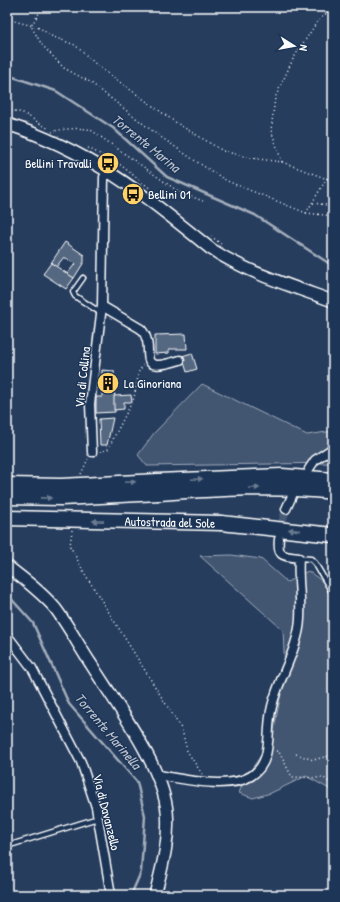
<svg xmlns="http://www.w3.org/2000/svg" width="340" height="902" viewBox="0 0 340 902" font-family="'Patrick Hand',sans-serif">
<rect width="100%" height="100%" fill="#263d5e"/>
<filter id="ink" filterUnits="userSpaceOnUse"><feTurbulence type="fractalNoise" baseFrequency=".025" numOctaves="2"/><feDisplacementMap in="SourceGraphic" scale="8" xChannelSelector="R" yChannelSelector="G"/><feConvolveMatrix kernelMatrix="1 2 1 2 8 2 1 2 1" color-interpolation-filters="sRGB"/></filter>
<g filter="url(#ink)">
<g fill="#425672" stroke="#a0aab8">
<path d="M202,384L307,435L333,431V463L147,466L138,455L154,433Z"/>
<path d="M231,555L261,559L287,582L308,571L333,589V791L306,776L271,793L253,798L239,793L245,778L272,740L285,672L283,630L200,556Z"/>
</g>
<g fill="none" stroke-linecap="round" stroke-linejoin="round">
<g stroke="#a4aebb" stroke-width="2.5">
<path d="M7,75L56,91L113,128L167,177L255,215L333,266"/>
<path d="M7,594L33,623L69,704L137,782L145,816L141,872L131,895"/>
</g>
</g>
<g fill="#556781" stroke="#fff">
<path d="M65,242L84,255V262L74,278L67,274L75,264L64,257L56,267L51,263Z"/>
<path d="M51,263L74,278L66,289L43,274Z"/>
<path d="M186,334L187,349H169V353L155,354V335Z"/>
<path d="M192,353L197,369L187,372L182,356Z"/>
<path d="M102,370L114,371L115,412L96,413V397H102Z"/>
<path d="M131,395L132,402H124V409L114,410V396Z"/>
<path d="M113,418L107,445H100L99,419Z"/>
</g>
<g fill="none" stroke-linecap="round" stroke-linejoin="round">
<path stroke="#475a76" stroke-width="8" stroke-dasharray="8 4" stroke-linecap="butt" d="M279,533L286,509"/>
<g stroke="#fff" stroke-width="7">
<g id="lane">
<path d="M83,278L73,292L75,296L101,313"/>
<path d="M299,558L311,559L315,563L333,594"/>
<path d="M7,846L98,818"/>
</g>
</g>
<g stroke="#fff" stroke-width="11">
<g id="street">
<path d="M102,306L141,329C159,349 130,376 180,360"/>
<path d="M92,452L90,404L102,306L104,177L108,171"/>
<path d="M309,469L315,460L333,448"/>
<path d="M286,509L292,496"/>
<path d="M7,635L32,668L81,762L96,807L111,895"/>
<path d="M158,775C183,779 229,790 251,776C272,763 267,737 270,717C274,686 294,659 299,628C303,605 297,581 299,558C283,556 277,557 279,539"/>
</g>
</g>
<g stroke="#fff" stroke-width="14">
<g id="secondary">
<path d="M7,124C91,151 144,195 211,249C248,273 291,286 333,301"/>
<path d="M7,566C24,579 41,592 55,608C68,625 79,646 91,664C116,704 162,765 167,811C170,840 162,867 155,895"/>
</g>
</g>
<g stroke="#fff" stroke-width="17">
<g id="highway">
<path d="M158,481L282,476L333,480"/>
<path d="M159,493C217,489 275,485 333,492"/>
<path d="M221,523L333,535"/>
</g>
</g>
<g stroke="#fff" stroke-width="1.5" stroke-dasharray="1 3" stroke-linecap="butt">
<path d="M43,7L31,26L42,45L64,68L90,82L155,133L194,160L227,181L306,213L327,178"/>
<path d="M7,19L40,28L51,36L75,45L99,67L175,122L223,151L251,158L282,162L330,180L333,178"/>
<path d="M7,109L23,113L49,129"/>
<path d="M52,132C57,129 84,127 91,130L179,192L203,201"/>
<path d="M88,148L118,163L161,197"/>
<path d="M282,162L271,130L275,98L293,59L317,22L333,7"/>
<path d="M313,203L333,206"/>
<path d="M306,213L333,216"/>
<path d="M211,236L221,244"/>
<path d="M100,452L108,449L134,398L139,371L143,365"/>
<path d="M81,474L88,459"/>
<path d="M72,530L70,546L85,574L182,730L187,751L202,774"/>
<path d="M276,751L279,752L292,777L324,778L333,785"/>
<path d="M296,754L313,760L333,755"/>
</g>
<use href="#lane" stroke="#1d3557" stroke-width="4"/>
<use href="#street" stroke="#1d3557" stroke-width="8"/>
<use href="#secondary" stroke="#1d3557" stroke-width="11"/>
<use href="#highway" stroke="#1d3557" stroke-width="14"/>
<g stroke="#fff" stroke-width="17" stroke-linecap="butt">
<g id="highway-bridge">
<path d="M7,485L61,486L158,481"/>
<path d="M7,497L61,498L159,493"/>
<path id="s1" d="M7,518L221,523"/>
</g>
</g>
<use href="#highway-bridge" stroke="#1d3557" stroke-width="14"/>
</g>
<defs><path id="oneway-solid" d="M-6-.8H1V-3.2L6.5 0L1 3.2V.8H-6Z"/></defs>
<g fill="#6c7c92">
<use href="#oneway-solid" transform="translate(197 479) rotate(-3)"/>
<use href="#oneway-solid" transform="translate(130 482) rotate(-3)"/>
<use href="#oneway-solid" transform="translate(254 488)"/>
<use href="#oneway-solid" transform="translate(46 498) rotate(1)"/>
<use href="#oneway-solid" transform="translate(98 521) rotate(-179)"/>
<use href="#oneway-solid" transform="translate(294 530) rotate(-174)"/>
</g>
</g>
<defs>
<g id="bus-disc" transform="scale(1.15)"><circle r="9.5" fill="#ffd166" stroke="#1d3557"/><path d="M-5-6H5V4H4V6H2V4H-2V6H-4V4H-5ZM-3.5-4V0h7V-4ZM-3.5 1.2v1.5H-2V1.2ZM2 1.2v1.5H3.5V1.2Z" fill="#111"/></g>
<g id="building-disc" transform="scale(1.15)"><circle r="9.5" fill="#ffd166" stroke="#1d3557"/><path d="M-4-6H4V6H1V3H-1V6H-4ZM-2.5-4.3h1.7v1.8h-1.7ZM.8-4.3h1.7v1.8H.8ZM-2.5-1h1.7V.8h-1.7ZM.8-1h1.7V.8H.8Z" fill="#111"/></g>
</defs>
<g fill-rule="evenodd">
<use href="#bus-disc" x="108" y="163"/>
<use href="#bus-disc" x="133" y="194"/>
<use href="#building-disc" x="108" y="383"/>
</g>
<g text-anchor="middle" stroke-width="3" stroke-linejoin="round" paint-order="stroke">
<g font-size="13" fill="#fff" stroke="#1d3557" text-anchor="start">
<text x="92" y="168" text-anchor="end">Bellini Travalli</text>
<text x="148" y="199">Bellini 01</text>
<text x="124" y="388">La Ginoriana</text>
</g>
<g font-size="13" fill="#fff" stroke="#1d3557">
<text transform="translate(82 377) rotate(-84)" y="5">Via di Collina</text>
<text dy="5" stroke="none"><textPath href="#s1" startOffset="163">Autostrada del Sole</textPath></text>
<text transform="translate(107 812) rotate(76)" y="5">Via di Davanzello</text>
</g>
<g font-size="14" font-style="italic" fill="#bbc2cc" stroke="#1d3557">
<text transform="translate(146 143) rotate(39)" y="5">Torrente Marina</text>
<text transform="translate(108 731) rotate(50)" y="5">Torrente Marinella</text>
</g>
</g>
<rect width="340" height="902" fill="none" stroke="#1d3557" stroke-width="24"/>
<rect x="12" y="12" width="316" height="878" fill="none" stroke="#fff" stroke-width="1.5" filter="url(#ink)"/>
<g transform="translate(294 46) rotate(101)" stroke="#1d3557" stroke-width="3" paint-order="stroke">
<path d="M0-3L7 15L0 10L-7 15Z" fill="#ffffff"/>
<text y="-6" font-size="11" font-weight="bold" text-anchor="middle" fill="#ffffff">N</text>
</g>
</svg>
